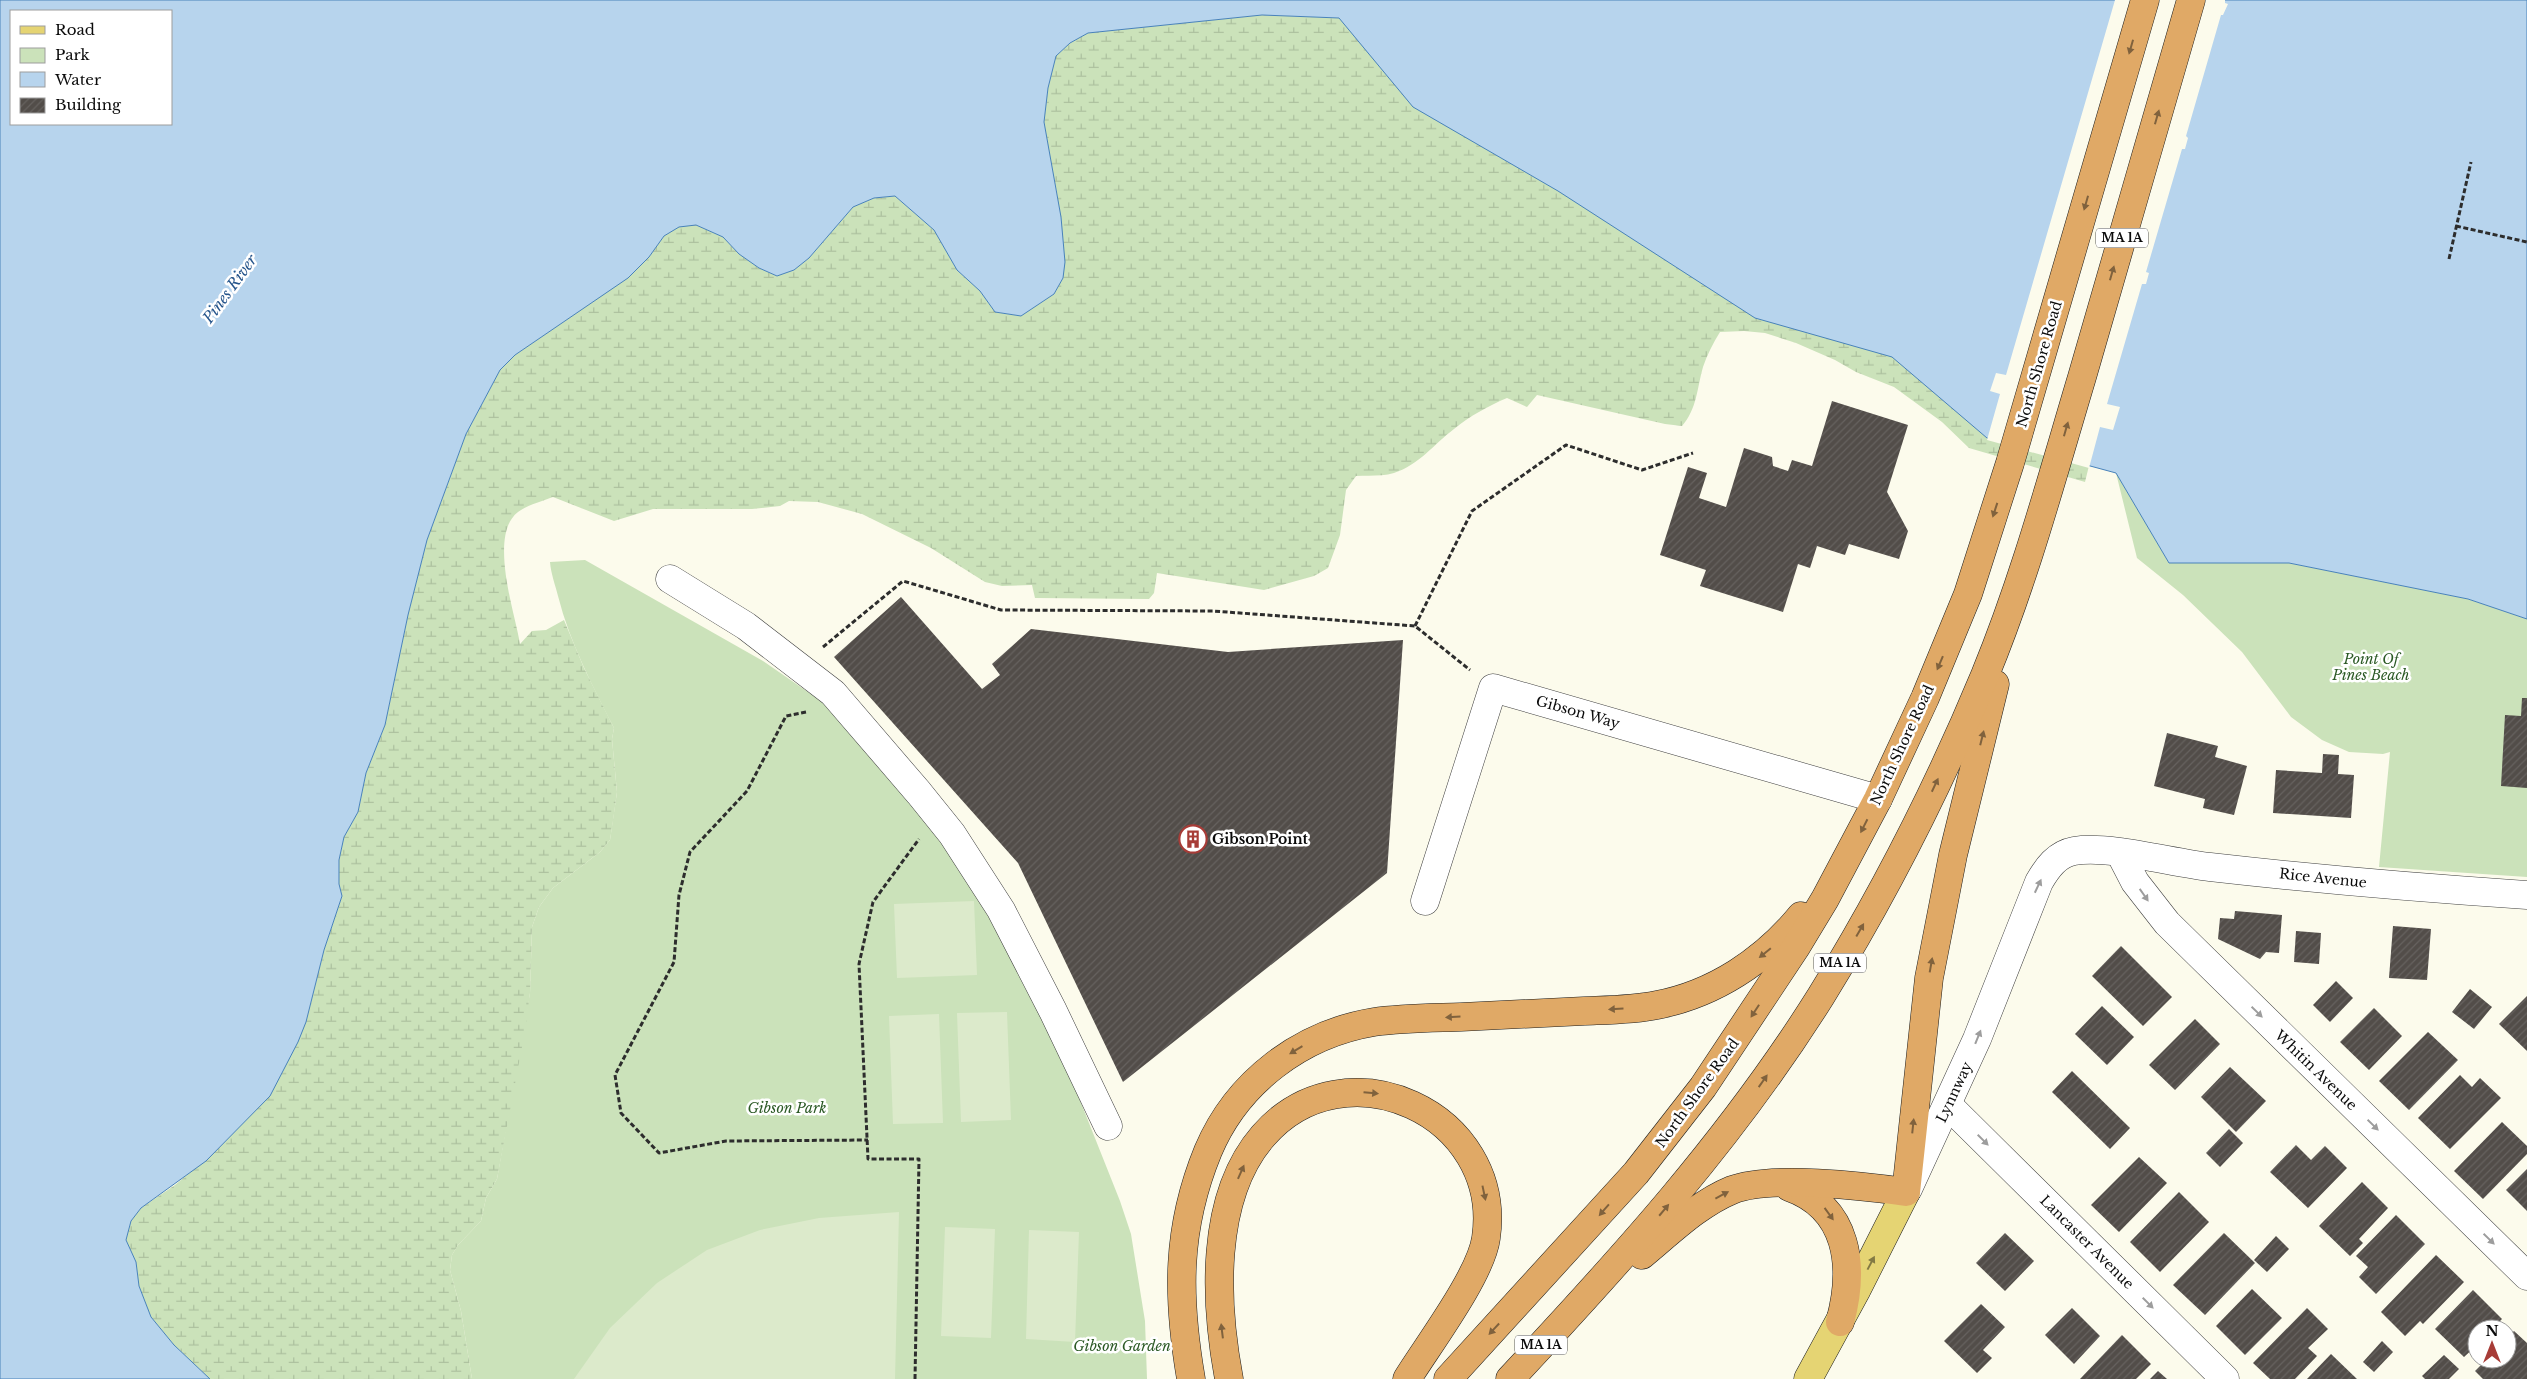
<svg xmlns="http://www.w3.org/2000/svg" width="2527" height="1379" viewBox="0 0 2527 1379" font-family="'Libre Baskerville',serif">
<defs>
<pattern id="wetland-marsh" width="20" height="14" patternUnits="userSpaceOnUse" patternTransform="scale(1.25)"><rect width="20" height="14" fill="#cbe2ba"/><path d="M1 5h8M5 5V1M11 12h8M15 12V8" fill="none" stroke="#adc19f"/></pattern>
<pattern id="building-hatch" width="6" height="6" patternUnits="userSpaceOnUse" patternTransform="scale(1.25)"><rect width="6" height="6" fill="#524d49"/><path d="M-1 1l2-2M0 6l6-6M5 7l2-2" fill="none" stroke="#66625f"/></pattern>
</defs>
<rect width="100%" height="100%" fill="#fcfbec"/>
<g fill="#cbe2ba">
<path d="M2116,473L2169,563H2289L2468,599L2527,619V877L2379,867L2390,752L2383,754L2349,752L2322,740L2291,717L2242,652L2183,595L2137,558Z"/>
<path d="M585,560L763,661L853,723L911,794L1007,941L1052,1030L1120,1201L1131,1234L1145,1321L1147,1379H472L461,1311L450,1270L452,1255L458,1245L481,1221L486,1198L497,1179L530,993L532,927L539,907L553,888L600,852L610,840L617,792L612,739L614,728C592,685 570,643 558,596C555,584 551,574 550,562Z"/>
</g>
<path fill="url(#wetland-marsh)" d="M1262,15L1339,18L2097,433L2085,482L1969,448L1942,422L1894,387L1856,372L1835,360L1796,343L1765,333L1744,331L1720,332C1713,343 1707,355 1703,367C1697,388 1697,409 1682,426L1665,424L1537,395L1527,407L1507,398C1488,406 1470,416 1454,429C1434,444 1419,465 1394,473C1382,477 1369,475 1356,476L1346,490L1340,535L1328,568L1314,576L1264,590L1157,573L1154,593L1149,599L1035,598L1032,585L1002,586L985,582L931,548L862,514L818,502L789,501L780,506L752,509H653L614,521L553,497C543,501 527,505 518,512C488,535 515,613 520,644L532,631L546,630L564,620L584,668L614,728L612,739L617,792L613,821L610,840L600,852L553,888L539,907L532,927L530,993L525,1031L497,1179L486,1198L481,1221L458,1245L452,1255L450,1270L461,1311L472,1379H210L174,1345L151,1317L139,1286L136,1262L126,1240L131,1221L141,1208L175,1185L219,1148L248,1117L306,1022L324,950L342,896L339,884V860L344,837L358,812L366,773L385,725L408,615L427,540L466,434L500,370L515,355L591,303L649,257L664,236L679,226L696,225L723,237L739,254L759,268L777,276L794,270L809,258L853,207L874,198L895,196L934,230L957,270L980,291L995,312L1021,316L1054,294L1063,278L1057,193L1050,162L1044,122L1048,88L1056,56L1070,43L1088,33Z"/>
<g fill="#dceacb">
<path d="M974,901L977,975L897,978L894,904Z"/>
<path d="M1007,1012L1011,1120L961,1122L957,1013Z"/>
<path d="M939,1014L943,1123L893,1124L889,1016Z"/>
<path d="M899,1212L895,1379H574L610,1328L657,1283L707,1250L760,1230L819,1218Z"/>
<path d="M945,1227L995,1229L991,1338L941,1336Z"/>
<path d="M1029,1230L1079,1232L1075,1342L1026,1339Z"/>
</g>
<path fill="#b7d4ed" stroke="#4882ba" fill-rule="evenodd" d="M0,0H2527V619L2468,599L2289,563H2169L2116,473L1987,438L1892,357L1755,318L1558,191L1413,107L1339,18L1262,15L1088,33L1070,43L1056,56L1048,88L1044,122L1061,217L1065,262L1063,278L1054,294L1021,316L995,312L980,291L957,270L934,230L895,196L874,198L853,207L809,258L794,270L777,276L759,268L739,254L723,237L696,225L679,227L664,236L649,257L628,278L515,355L500,370L466,434L427,540L408,615L385,725L366,773L358,812L344,837L339,860V884L342,896L324,950L306,1022L298,1042L270,1096L206,1161L141,1208L131,1221L126,1240L136,1262L139,1286L151,1317L174,1345L210,1379H0ZM11,11H171V124H11Z"/>
<path fill="#fcfbec" d="M2115,0H2225V3L2228,4L2223,15H2221L2186,136L2188,138L2185,149H2182L2146,272L2149,273L2146,284H2142L2107,404L2120,407L2113,430L2100,427L2089,468L1987,440L2000,394L1990,391L1996,373L2006,375Z"/>
<g fill="url(#building-hatch)">
<path d="M1832,401L1908,425L1887,492L1908,531L1899,559L1849,544L1845,555L1817,546L1810,568L1798,564L1783,612L1700,586L1706,570L1660,555L1688,467L1707,473L1699,498L1726,507L1744,448L1772,457L1773,466L1788,471L1792,460L1812,466Z"/>
<path d="M901,597L982,689L1000,675L992,664L1031,629L1228,652L1403,640L1387,873L1123,1082L1018,863L834,657Z"/>
<path d="M2522,698H2527V788L2501,786L2505,715L2521,716Z"/>
<path d="M2167,733L2218,746L2215,757L2247,766L2234,815L2203,808L2205,799L2154,786Z"/>
<path d="M2323,754L2339,755L2338,774L2354,775L2351,818L2273,813L2276,770L2322,773Z"/>
<path d="M2235,911L2282,915L2279,953L2266,952L2260,959L2218,939L2220,918L2234,919Z"/>
<path d="M2393,926L2431,929L2427,980L2389,978Z"/>
<path d="M2296,931L2321,933L2319,964L2294,962Z"/>
<path d="M2121,946L2172,997L2143,1026L2092,976Z"/>
<path d="M2336,981L2353,998L2330,1022L2313,1005Z"/>
<path d="M2470,989L2492,1007L2474,1029L2452,1012Z"/>
<path d="M2527,996V1051L2499,1024Z"/>
<path d="M2102,1006L2134,1037L2107,1065L2075,1034Z"/>
<path d="M2374,1008L2402,1036L2369,1070L2340,1042Z"/>
<path d="M2195,1019L2220,1044L2175,1090L2149,1065Z"/>
<path d="M2428,1032L2458,1060L2409,1110L2379,1081Z"/>
<path d="M2230,1067L2266,1101L2236,1132L2201,1097Z"/>
<path d="M2072,1071L2130,1128L2110,1149L2052,1092Z"/>
<path d="M2460,1075L2472,1087L2480,1078L2501,1098L2450,1149L2418,1118Z"/>
<path d="M2502,1122L2527,1146V1154L2483,1199L2454,1171Z"/>
<path d="M2229,1129L2243,1143L2220,1167L2206,1153Z"/>
<path d="M2296,1145L2311,1160L2325,1146L2347,1168L2308,1208L2270,1172Z"/>
<path d="M2139,1157L2167,1183L2119,1232L2091,1205Z"/>
<path d="M2527,1169V1211L2506,1190Z"/>
<path d="M2362,1182L2388,1208L2359,1239L2363,1243L2350,1256L2319,1226Z"/>
<path d="M2179,1192L2209,1222L2160,1272L2130,1242Z"/>
<path d="M2396,1215L2425,1244L2376,1294L2359,1277L2368,1267L2356,1256Z"/>
<path d="M2005,1233L2034,1261L2005,1291L1976,1263Z"/>
<path d="M2224,1233L2255,1263L2205,1315L2173,1285Z"/>
<path d="M2276,1236L2289,1249L2267,1272L2254,1260Z"/>
<path d="M2436,1255L2464,1282L2423,1324L2420,1321L2405,1336L2381,1312Z"/>
<path d="M2252,1289L2282,1318L2245,1355L2216,1326Z"/>
<path d="M2473,1290L2502,1319L2492,1329H2477V1345L2464,1357L2435,1329Z"/>
<path d="M1981,1304L2005,1327L1983,1350L1992,1358L1977,1373L1944,1341Z"/>
<path d="M2072,1308L2100,1336L2074,1364L2045,1335Z"/>
<path d="M2307,1308L2328,1329L2308,1348L2317,1356L2295,1379H2270L2253,1363Z"/>
<path d="M2514,1331L2527,1343V1379H2483L2475,1371L2487,1359H2507V1338Z"/>
<path d="M2122,1335L2151,1364L2136,1379H2080Z"/>
<path d="M2382,1341L2393,1352L2374,1372L2363,1362Z"/>
<path d="M2331,1354L2357,1379H2307Z"/>
<path d="M2444,1355L2459,1369L2449,1379H2425L2422,1376Z"/>
<path d="M2158,1371L2167,1379H2150Z"/>
</g>
<g fill="none" stroke-linecap="round" stroke-linejoin="round">
<g stroke="#3e3e3e" stroke-width="29">
<g id="minor">
<path d="M670,579L746,626L833,693L919,793L952,834L1001,910L1053,1011L1108,1126"/>
<path d="M2120,853L2135,882L2167,923L2527,1276"/>
<path d="M1425,901L1493,688L1878,799"/>
<path d="M1948,1105L2225,1379"/>
<path d="M1908,1189L1977,1039L2039,882C2047,868 2057,854 2074,851C2110,845 2172,863 2210,867C2315,879 2421,888 2527,895"/>
</g>
</g>
<g stroke="#1c1c1c" stroke-width="29">
<path id="major" d="M1808,1379L1857,1289L1906,1192"/>
</g>
<g stroke="#1c1c1c" stroke-width="29">
<g id="highway">
<path d="M1789,1187C1849,1208 1855,1267 1840,1322"/>
<path d="M1642,1255C1670,1232 1698,1204 1732,1190C1770,1175 1864,1186 1906,1192L1929,978L1953,855L1995,684"/>
<path d="M1191,1379C1177,1297 1176,1229 1208,1151C1237,1082 1301,1034 1374,1022C1402,1018 1432,1018 1461,1017C1502,1015 1543,1013 1584,1011C1608,1010 1633,1010 1657,1005C1714,994 1764,961 1801,916"/>
<path d="M1229,1379C1215,1304 1209,1198 1263,1136C1345,1041 1504,1114 1486,1238C1481,1275 1428,1345 1407,1379"/>
<path d="M1448,1379L1636,1173L1703,1087L1796,947L1825,899L1878,799L1925,698L1968,594L2010,463L2145,0"/>
<path d="M1510,1379C1624,1257 1732,1138 1821,996C1884,894 1939,786 1985,675C2025,578 2052,477 2082,377C2118,251 2155,126 2191,0"/>
</g>
</g>
<g stroke="#2d2d2d" stroke-width="3" stroke-dasharray="5 2.5" stroke-linecap="butt">
<path d="M2456,226L2527,242"/>
<path d="M2449,259L2471,162"/>
<path d="M1415,626L1472,511L1566,445L1642,470L1693,453"/>
<path d="M823,647L903,581L1001,610L1213,611L1415,626L1470,670"/>
<path d="M806,712L786,716L747,791L690,852L679,895L674,962L615,1075L621,1113L659,1153L726,1141L868,1140"/>
<path d="M915,1379L919,1159H868L859,964L873,902L919,839"/>
</g>
<use href="#minor" stroke="#fff" stroke-width="28"/>
<use href="#major" stroke="#e5d473" stroke-width="28"/>
<use href="#highway" stroke="#e0a966" stroke-width="28"/>
</g>
<defs><path id="oneway-solid" d="M-6-.8H1V-3.2L6.5 0L1 3.2V.8H-6Z" transform="scale(1.25)"/></defs>
<g fill="#80623d">
<use href="#oneway-solid" transform="translate(2131 47) rotate(106)"/>
<use href="#oneway-solid" transform="translate(2157 117) rotate(-74)"/>
<use href="#oneway-solid" transform="translate(2086 203) rotate(106)"/>
<use href="#oneway-solid" transform="translate(2112 273) rotate(-74)"/>
<use href="#oneway-solid" transform="translate(2066 429) rotate(-74)"/>
<use href="#oneway-solid" transform="translate(1995 510) rotate(108)"/>
<use href="#oneway-solid" transform="translate(1940 663) rotate(113)"/>
<use href="#oneway-solid" transform="translate(1982 738) rotate(-76)"/>
<use href="#oneway-solid" transform="translate(1935 785) rotate(-65)"/>
<use href="#oneway-solid" transform="translate(1864 826) rotate(117)"/>
<use href="#oneway-solid" transform="translate(1860 930) rotate(-60)"/>
<use href="#oneway-solid" transform="translate(1765 953) rotate(141)"/>
<use href="#oneway-solid" transform="translate(1931 965) rotate(-80)"/>
<use href="#oneway-solid" transform="translate(1616 1009) rotate(177)"/>
<use href="#oneway-solid" transform="translate(1755 1011) rotate(123)"/>
<use href="#oneway-solid" transform="translate(1453 1017) rotate(177)"/>
<use href="#oneway-solid" transform="translate(1296 1050) rotate(149)"/>
<use href="#oneway-solid" transform="translate(1763 1081) rotate(-55)"/>
<use href="#oneway-solid" transform="translate(1371 1093) rotate(5)"/>
<use href="#oneway-solid" transform="translate(1913 1126) rotate(-84)"/>
<use href="#oneway-solid" transform="translate(1241 1172) rotate(-66)"/>
<use href="#oneway-solid" transform="translate(1484 1193) rotate(78)"/>
<use href="#oneway-solid" transform="translate(1722 1195) rotate(-28)"/>
<use href="#oneway-solid" transform="translate(1604 1210) rotate(131)"/>
<use href="#oneway-solid" transform="translate(1664 1210) rotate(-50)"/>
<use href="#oneway-solid" transform="translate(1829 1214) rotate(54)"/>
<use href="#oneway-solid" transform="translate(1494 1329) rotate(133)"/>
<use href="#oneway-solid" transform="translate(1222 1331) rotate(-97)"/>
</g>
<g fill="#9d9d9d">
<use href="#oneway-solid" transform="translate(2038 886) rotate(-65)"/>
<use href="#oneway-solid" transform="translate(2144 895) rotate(55)"/>
<use href="#oneway-solid" transform="translate(2257 1012) rotate(44)"/>
<use href="#oneway-solid" transform="translate(1978 1037) rotate(-68)"/>
<use href="#oneway-solid" transform="translate(2373 1125) rotate(44)"/>
<use href="#oneway-solid" transform="translate(1983 1140) rotate(45)"/>
<use href="#oneway-solid" transform="translate(2489 1239) rotate(44)"/>
<use href="#oneway-solid" transform="translate(2148 1303) rotate(45)"/>
</g>
<use fill="#837a44" href="#oneway-solid" transform="translate(1871 1263) rotate(-62)"/>
<defs>
<g id="building-ring" transform="scale(1.4375)"><circle r="9.5" fill="#fff" stroke="#a73c37" stroke-width="1.5"/><path d="M-4-6H4V6H1V3H-1V6H-4ZM-2.5-4.3h1.7v1.8h-1.7ZM.8-4.3h1.7v1.8H.8ZM-2.5-1h1.7V.8h-1.7ZM.8-1h1.7V.8H.8Z" fill="#a73c37"/></g>
</defs>
<g fill-rule="evenodd">
<use href="#building-ring" x="1193" y="839"/>
</g>
<g text-anchor="middle" stroke-width="5" stroke-linejoin="round" paint-order="stroke">
<g fill="#fff" stroke="#545454" stroke-width="1">
<rect x="2096" y="228.5" width="52" height="19" rx="4"/>
<rect x="1814" y="953.5" width="52" height="19" rx="4"/>
<rect x="1515" y="1335.5" width="52" height="19" rx="4"/>
</g>
<g font-size="12" font-weight="bold" fill="#0b0b0b">
<text x="2122" y="242">MA 1A</text>
<text x="1840" y="967">MA 1A</text>
<text x="1541" y="1349">MA 1A</text>
</g>
<g font-size="14" fill="#0b0b0b" stroke="#fff">
<text transform="translate(2039 364) rotate(-74)" y="5">North Shore Road</text>
<text transform="translate(1578 712) rotate(16)" y="5">Gibson Way</text>
<text transform="translate(1902 745) rotate(-65)" y="5">North Shore Road</text>
<text transform="translate(2323 878) rotate(6)" y="5">Rice Avenue</text>
<text transform="translate(2316 1070) rotate(44)" y="5">Whitin Avenue</text>
<text transform="translate(1954 1092) rotate(-65)" y="5">Lynnway</text>
<text transform="translate(1697 1093) rotate(-54)" y="5">North Shore Road</text>
<text transform="translate(2087 1242) rotate(45)" y="5">Lancaster Avenue</text>
</g>
<g font-size="14" font-style="italic" fill="#2b5925" stroke="#fff">
<text x="2371" y="664">Point Of<tspan x="2371" dy="16">Pines Beach</tspan></text>
<text x="787" y="1113">Gibson Park</text>
<text x="1122" y="1351">Gibson Garden</text>
</g>
<g font-size="14" font-weight="bold" fill="#0b0b0b" stroke="#fff" text-anchor="start">
<text x="1212" y="844">Gibson Point</text>
</g>
<g font-size="15" font-style="italic" fill="#26558b" stroke="#fff">
<text transform="translate(230 289) rotate(-54)" y="5">Pines River</text>
</g>
</g>
<rect x="10" y="10" width="162" height="115" fill="#ffffff" stroke="#9d9d9d"/>
<rect x="20" y="26" width="25" height="8" fill="#e5d473" stroke="#9d9d9d"/>
<text x="55" y="35" font-size="15" fill="#0b0b0b">Road</text>
<rect x="20" y="48" width="25" height="15" fill="#cbe2ba" stroke="#9d9d9d"/>
<text x="55" y="60" font-size="15" fill="#0b0b0b">Park</text>
<rect x="20" y="72" width="25" height="15" fill="#b7d4ed" stroke="#9d9d9d"/>
<text x="55" y="85" font-size="15" fill="#0b0b0b">Water</text>
<rect x="20" y="98" width="25" height="15" fill="url(#building-hatch)" stroke="#9d9d9d"/>
<text x="55" y="110" font-size="15" fill="#0b0b0b">Building</text>
<g transform="translate(2492 1344)"><circle r="24" fill="#ffffff" stroke="#9d9d9d"/>
<path d="M0-4L9 19L0 12L-9 19Z" fill="#a73c37"/>
<text y="-8" font-size="14" font-weight="bold" text-anchor="middle" fill="#0b0b0b">N</text>
</g>
</svg>
